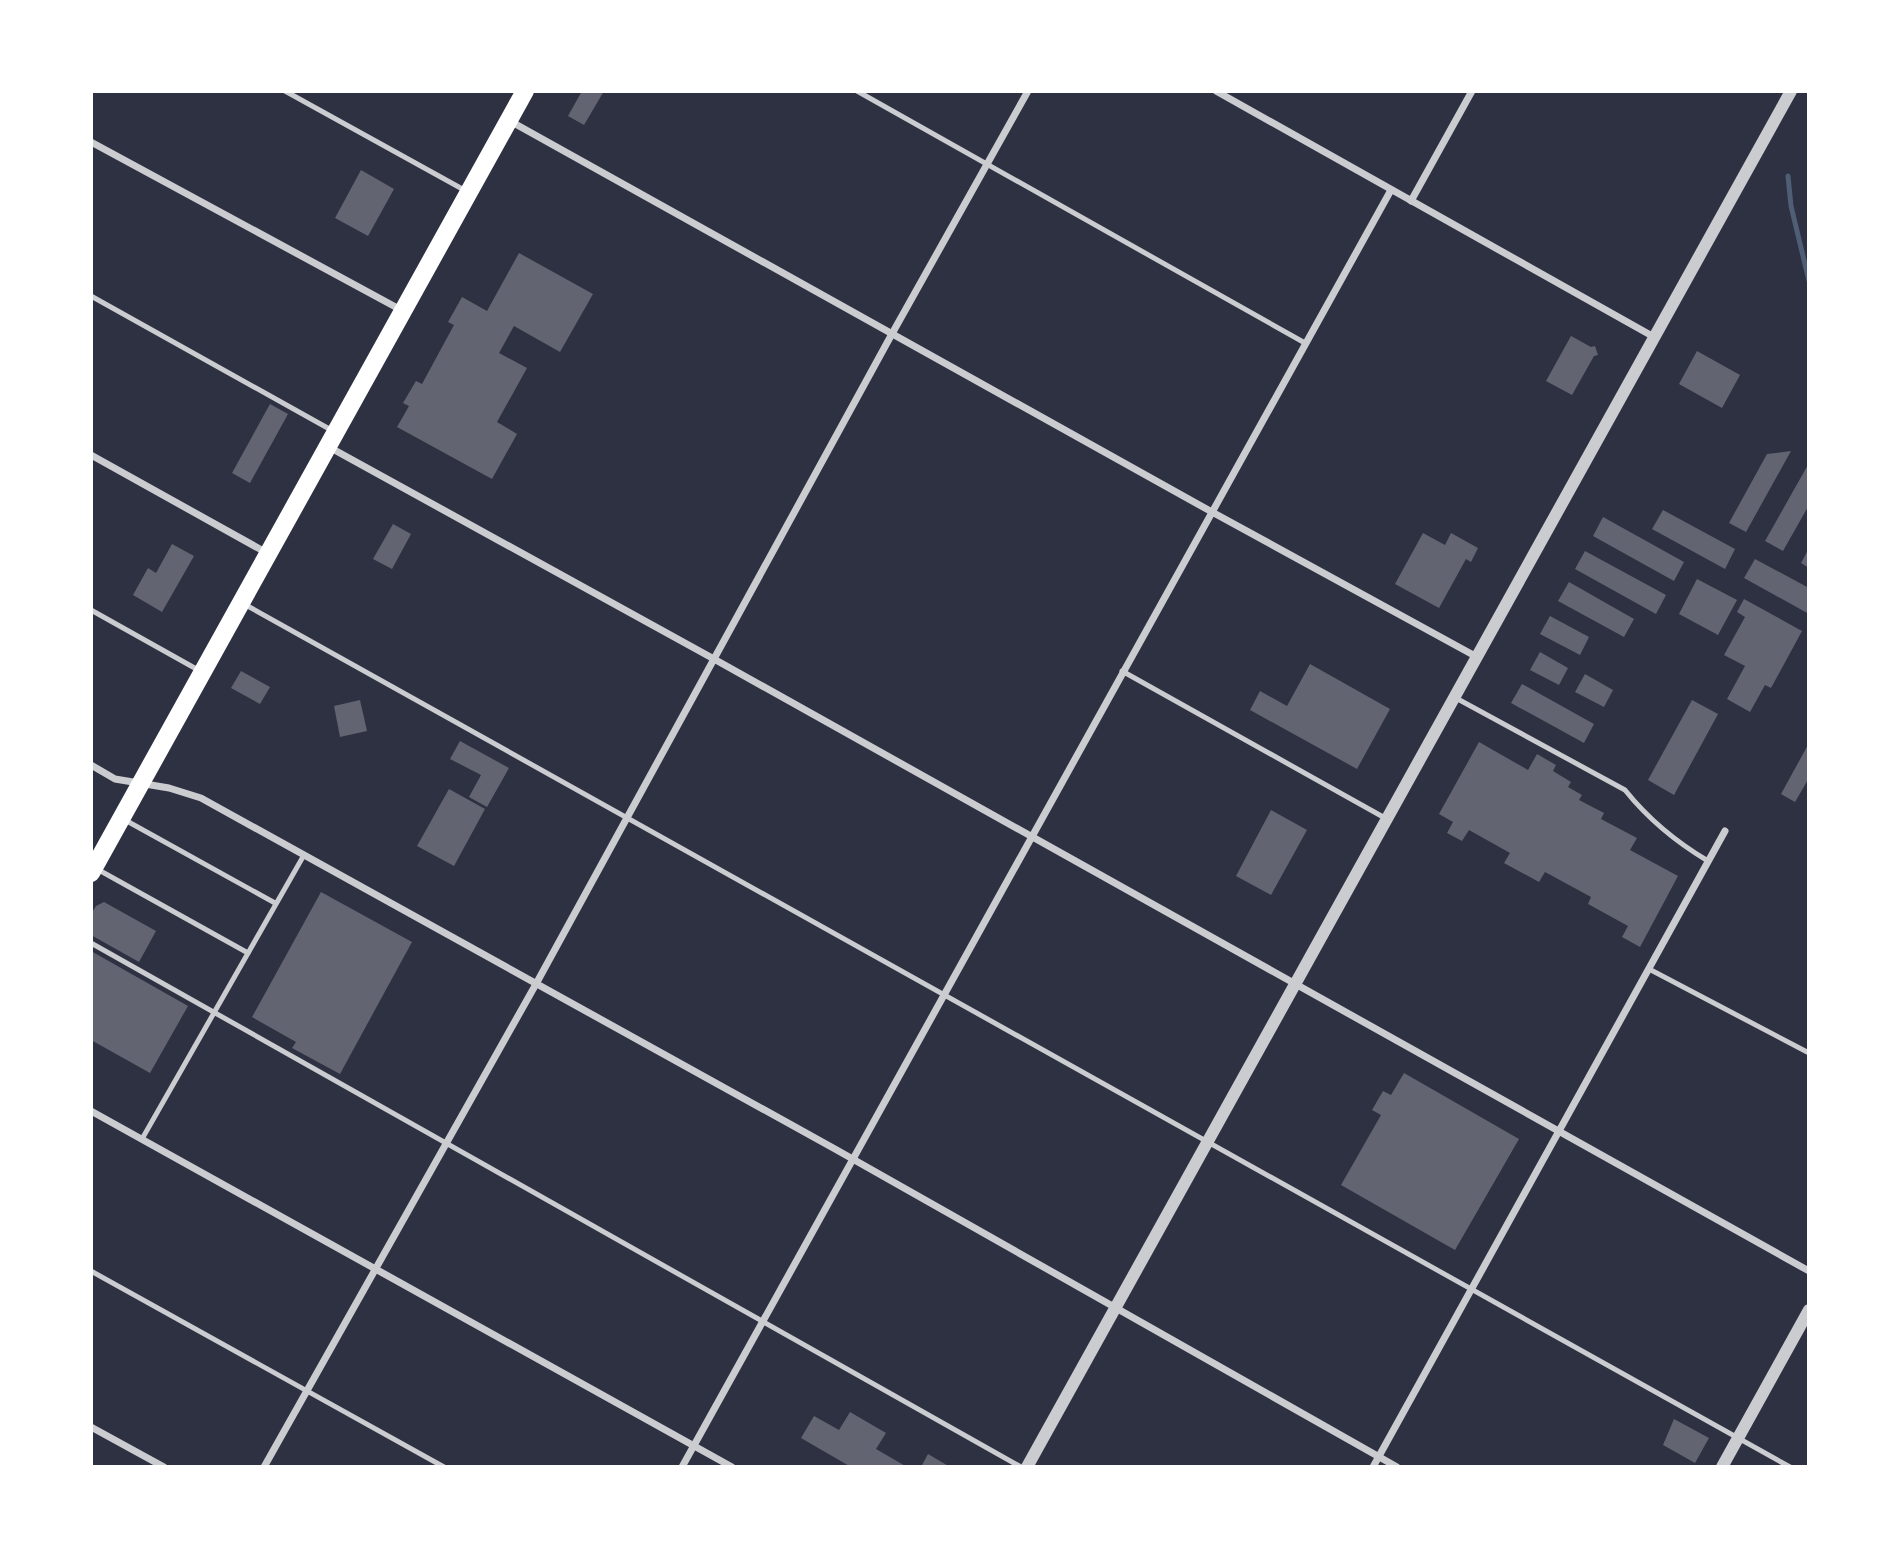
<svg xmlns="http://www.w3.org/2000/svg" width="1900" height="1558" viewBox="0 0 1900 1558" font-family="'Asap Condensed',sans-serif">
<rect width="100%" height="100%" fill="#2d3142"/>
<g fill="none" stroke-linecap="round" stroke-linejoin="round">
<path stroke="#4f5d75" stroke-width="5" d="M1788,176L1791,206L1809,281"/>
</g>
<g fill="#626471">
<path d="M582,91H604L584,125L568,116Z"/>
<path d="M361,170L394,189L368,236L335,218Z"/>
<path d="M519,253L593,294L560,352L514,326L499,353L527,368L497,422L517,434L492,479L397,427L409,406L403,403L416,381L422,384L454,325L448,322L462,297L487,311Z"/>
<path d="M1571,336L1591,347L1595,346L1598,355L1594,356L1572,395L1546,381Z"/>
<path d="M1697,351L1740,375L1722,408L1679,384Z"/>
<path d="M270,404L288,414L250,483L232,473Z"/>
<path d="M1791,451L1746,532L1729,523L1767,454Z"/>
<path d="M1809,463V505L1783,551L1765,541Z"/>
<path d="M1663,510L1735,549L1725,569L1652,529Z"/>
<path d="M1603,517L1684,562L1674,581L1593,536Z"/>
<path d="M393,524L411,534L392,569L373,559Z"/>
<path d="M1423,533L1445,545L1451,533L1478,548L1471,562L1466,559L1439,608L1395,584Z"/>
<path d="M172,544L194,556L162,612L133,595L148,568L156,573Z"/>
<path d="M1809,548V568L1801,563Z"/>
<path d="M1585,551L1666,595L1656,614L1575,569Z"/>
<path d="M1755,559L1809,588V614L1744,578Z"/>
<path d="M1697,579L1737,600L1718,635L1679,614Z"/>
<path d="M1569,582L1634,619L1624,637L1558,601Z"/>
<path d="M1744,599L1802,631L1771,688L1765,685L1750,712L1727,699L1745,666L1724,655L1745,617L1737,612Z"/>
<path d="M1550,616L1589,637L1580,655L1540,634Z"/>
<path d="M1540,652L1568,668L1559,685L1530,670Z"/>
<path d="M1310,664L1390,709L1357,769L1250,710L1260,691L1287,706Z"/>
<path d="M241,671L270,687L260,704L231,688Z"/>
<path d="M1585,674L1613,690L1604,707L1575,692Z"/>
<path d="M1522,684L1594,724L1584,743L1511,703Z"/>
<path d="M360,700L367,731L340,737L334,706Z"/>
<path d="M1692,700L1718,714L1674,795L1648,780Z"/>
<path d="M460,741L509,768L487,807L469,797L481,775L450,759Z"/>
<path d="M1479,742L1528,770L1537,754L1556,765L1553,771L1571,782L1568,787L1582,795L1579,800L1604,813L1601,819L1637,838L1630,850L1678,876L1640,947L1622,937L1628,926L1588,904L1591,897L1545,872L1539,882L1504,863L1510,853L1469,830L1462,841L1447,833L1453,822L1439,814Z"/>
<path d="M1809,743V778L1795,802L1781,794Z"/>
<path d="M449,789L485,809L454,866L417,846Z"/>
<path d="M1271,810L1307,830L1271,895L1236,876Z"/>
<path d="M321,892L412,942L340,1074L292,1048L296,1042L252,1017Z"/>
<path d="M104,902L156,931L139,962L91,935V914L96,906Z"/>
<path d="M91,951L188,1006L150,1073L91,1040Z"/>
<path d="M1404,1073L1519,1139L1455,1250L1341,1185L1381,1115L1372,1110L1383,1091L1391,1095Z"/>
<path d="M850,1412L886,1433L876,1449L907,1467H851L801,1438L814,1416L839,1430Z"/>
<path d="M1674,1419L1709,1438L1695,1463L1663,1445Z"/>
<path d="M928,1454L950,1467H921Z"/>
</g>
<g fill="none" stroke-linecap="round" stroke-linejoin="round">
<g stroke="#caccd0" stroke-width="5">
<path d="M285,91L466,191"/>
<path d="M857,91L1305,343"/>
<path d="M91,296L333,431"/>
<path d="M244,604L1790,1467"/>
<path d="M91,610L200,671"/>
<path d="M1122,671L1385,818"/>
<path d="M1454,697L1625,790C1649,820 1676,842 1708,861"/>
<path d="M125,820L275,903"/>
<path d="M97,869L248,953"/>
<path d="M91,943L1021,1467"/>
<path d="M1649,969L1809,1053"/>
<path d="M142,1139L304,855"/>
<path d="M91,1271L444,1467"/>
</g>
<g stroke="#caccd0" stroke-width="7">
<path d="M1216,91L1654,337"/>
<path d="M510,121L1212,512L1477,657"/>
<path d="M91,142L403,311"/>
<path d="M1411,201L1472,91"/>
<path d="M329,447L714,659L1809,1271"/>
<path d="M91,455L267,553"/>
<path d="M91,765L115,779L169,788L201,798L835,1149L1397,1467"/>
<path d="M91,1111L732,1467"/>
<path d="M91,1427L164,1467"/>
<path d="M264,1467L536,984L893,332L1028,91"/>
<path d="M682,1467L1391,190"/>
<path d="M1373,1467L1725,831"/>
</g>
<g stroke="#caccd0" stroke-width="12">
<path d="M1027,1467L1791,91"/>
<path d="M1722,1467L1809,1310"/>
</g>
<path stroke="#fff" stroke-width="18" d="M91,873L525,91"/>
</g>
<rect width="1900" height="1558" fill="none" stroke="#ffffff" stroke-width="186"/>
</svg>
